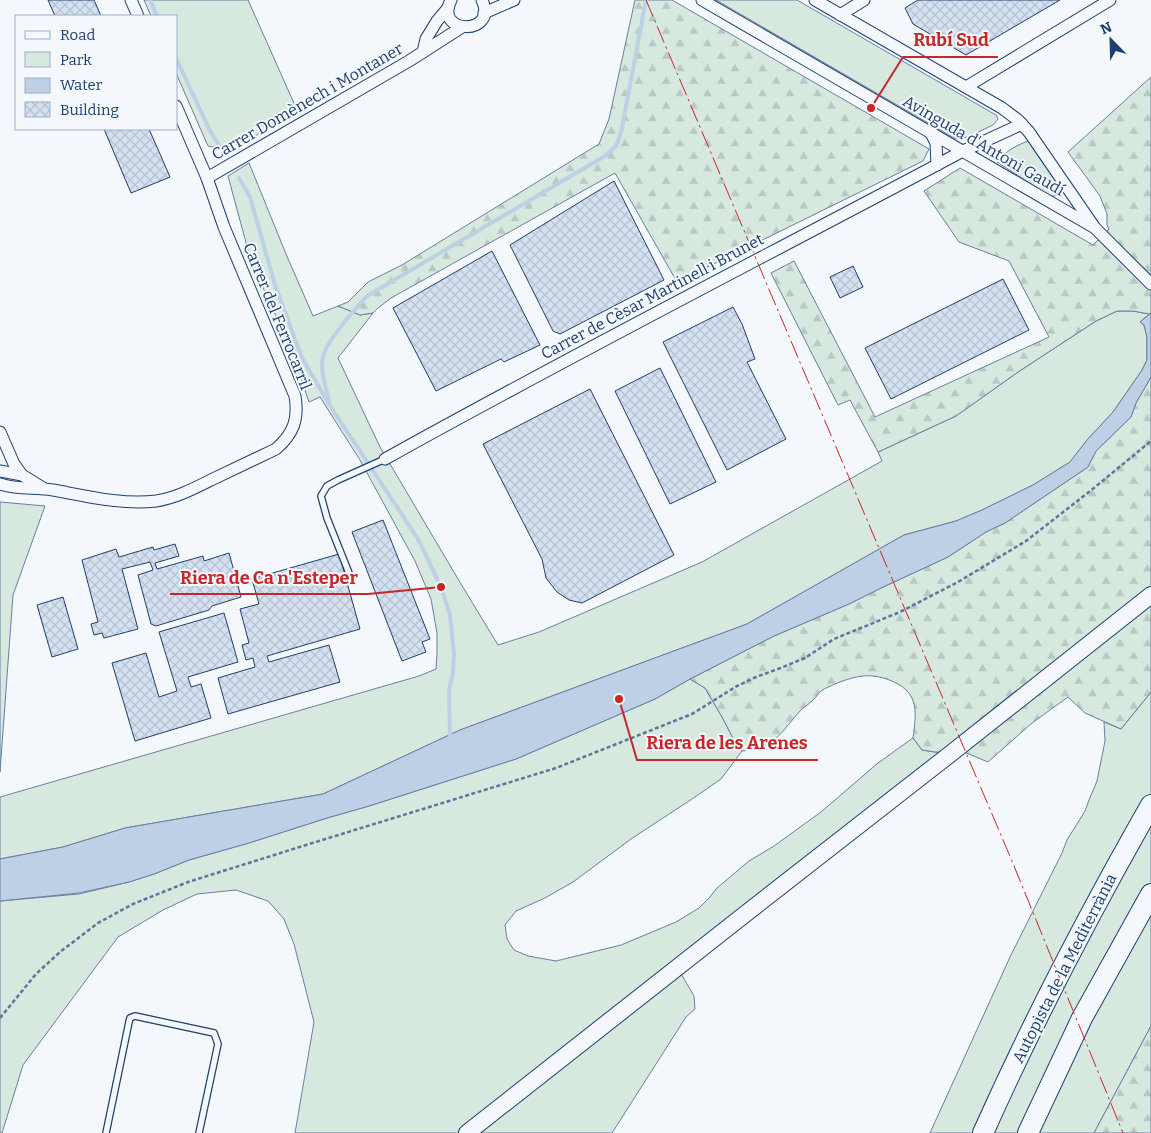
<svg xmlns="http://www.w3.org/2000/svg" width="1151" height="1133" viewBox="0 0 1151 1133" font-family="Bitter,serif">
<defs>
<pattern id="forest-firs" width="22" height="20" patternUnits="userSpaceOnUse" patternTransform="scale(1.25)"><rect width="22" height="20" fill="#d7e8df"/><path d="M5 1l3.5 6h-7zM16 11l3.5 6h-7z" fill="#b8c8c3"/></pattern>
<pattern id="building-cross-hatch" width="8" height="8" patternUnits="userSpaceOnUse" patternTransform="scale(1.25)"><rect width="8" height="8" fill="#d5e0f0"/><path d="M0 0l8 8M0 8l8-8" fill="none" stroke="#b6c1d1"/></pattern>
</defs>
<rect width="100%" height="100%" fill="#f4f7fb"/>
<g fill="#d7e8df" stroke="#687fa3">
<path d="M144,0H248L297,110L231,151L208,146L176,73V16H151Z"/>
<path d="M716,0H797L996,115L998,119L993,125L970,136L960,139L954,138Z"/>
<path d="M1028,141L1056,182L1059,188L1058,195L1054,196H1050L997,162C1006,151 1015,146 1028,141Z"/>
<path d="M249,163L286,254L313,316L338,306L360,315L373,313L338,358L380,447L461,584L498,645L539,632L702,562L882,461L878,452L956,416L1018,372L1096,321L1117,311H1133L1149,314L1140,322L1144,325L1147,337V360L1142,370L1129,389L1113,412L1087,440L1070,462L1033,485L982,510L956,521L904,535L747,624L460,730L323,794L125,828L63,847L0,859V797L419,676L436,669L437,654V633L431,599L415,561L360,460L320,397L309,402L291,350L251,261L228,176Z"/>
<path d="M0,502L45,506L13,595L0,772Z"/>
<path d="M690,679L705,688L722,717L734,740L742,751L721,779L692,799L631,839L573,882L545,898L516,911L505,925L507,939L514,950L528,956L556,961L621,945L676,922L699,908L709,898L717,888L749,861L774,846L821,812L878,763L913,738L922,750L935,752L951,753L680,972L694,996L695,1009L686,1017L612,1133H295L314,1022L294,944L284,919L268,901L236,890L197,894L163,910L118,937L23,1065L2,1133H0V901L79,894L129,882L154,874L189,860L249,843L327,818L369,806L516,759L655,699Z"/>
<path d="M1151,692V1026L1094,1133H930L1010,957L1062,853L1067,840L1085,811L1089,800L1097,781L1105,741L1104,722L1121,729Z"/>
</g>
<g fill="url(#forest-firs)" stroke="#687fa3">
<path d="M635,0H672L929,149L923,161L677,282L615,173L391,298L378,308L373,313L360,315L338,306L348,302L368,282L402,265L599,144L609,119Z"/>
<path d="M1151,77V313L1149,314L1133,311H1117L1096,321L1018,372L956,416L878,452L850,400L838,405L771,273L794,261L875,417L1049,337L1009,261L959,242L924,191L960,168L1093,245L1109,229L1107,225V214L1100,196L1068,152Z"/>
<path d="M1151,377V692L1121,729L1085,713L1068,697L1032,723L988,762L964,752H935L922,750L913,738C916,714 920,694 894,682C872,672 857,675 835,684C831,686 825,688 821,691C819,693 816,697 814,699C810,703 806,706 802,709C781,731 776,749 742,751L734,740L722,717L705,688L690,679L774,636L849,604L881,588L948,557L986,532L1005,523L1088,467L1096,451L1131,417L1136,403Z"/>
<path d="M1151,1026V1133H1094Z"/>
</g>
<path fill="#bed0e5" stroke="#687fa3" d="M1151,313V377L1136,403L1131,417L1096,451L1088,467L1005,523L986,532L948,557L881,588L849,604L774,636L690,679L655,699L516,759L369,806L327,818L249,843L189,860L154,874L129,882L79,893L0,901V859L63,847L125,828L323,794L460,730L747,624L904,535L956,521L982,510L1033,485L1070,462L1087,440L1113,412L1129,389L1142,370L1147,360V337L1144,325L1140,322Z"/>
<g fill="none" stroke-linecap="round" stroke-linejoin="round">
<g stroke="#bed0e5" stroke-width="4">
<path d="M150,0L157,16"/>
<path d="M176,58L209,129L220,147"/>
<path d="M239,178L250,197L275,285L302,358L329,404L418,539L441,587L450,615L454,654L453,673L449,690L450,738"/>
<path d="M329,401C326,387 320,371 323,357C325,343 357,307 367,296L605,156L616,146L621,133L646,0"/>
</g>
</g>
<g fill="url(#building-cross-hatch)" stroke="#1d3f73">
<path d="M48,0H94L101,16H55Z"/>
<path d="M918,0H1060L966,55L913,24L905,8Z"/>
<path d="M104,129H149L170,177L131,193Z"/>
<path d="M614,181L664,280L560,334L553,331L510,245Z"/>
<path d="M492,251L540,345L504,362L501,359L436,391L393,308Z"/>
<path d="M853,266L863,287L840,298L830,277Z"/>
<path d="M1003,279L1029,330L891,399L865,348Z"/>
<path d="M733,307L742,324L755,359L747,362L786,439L727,470L663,342Z"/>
<path d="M660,368L716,482L670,504L615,391Z"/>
<path d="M590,389L674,555L582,603L569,600L557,592L546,578L542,559L483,444Z"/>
<path d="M383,520L430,639L422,642L426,652L402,661L352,532Z"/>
<path d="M175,544L179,556L155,563L157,569L203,556L204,561L229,553L241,597L212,606L209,610L156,626L151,624L138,575L153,570L150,562L122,569L138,629L104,638L102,633L94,635L91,624L98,622L82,560L116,549L119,557L153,547L154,550Z"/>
<path d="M339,554L360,629L267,656L269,662L329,645L340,682L228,714L218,678L255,667L253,658L246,660L242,645L249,643L240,609L259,604L252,579Z"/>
<path d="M63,597L78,649L52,657L37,605Z"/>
<path d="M224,613L238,662L188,677L191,687L201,684L211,718L135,741L112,663L146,653L159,697L177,691L159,632Z"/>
</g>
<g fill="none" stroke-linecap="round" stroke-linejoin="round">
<g stroke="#1d3f73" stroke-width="8">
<g id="service">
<path d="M349,573L327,518L321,496L327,486L338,480L385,459"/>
<path d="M106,1133L129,1022L130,1018L135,1016L214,1033L218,1044L199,1133"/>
</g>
</g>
<g stroke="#1d3f73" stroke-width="13">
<g id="minor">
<path d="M131,0L138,16"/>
<path d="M451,0C433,35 499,36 482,0"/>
<path d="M702,0L1095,228"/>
<path d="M815,0L1002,108L1018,120L1029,132L1095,228L1151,284"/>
<path d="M484,13L514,0"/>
<path d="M840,15L864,0"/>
<path d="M423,52L426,39L437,21L448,8"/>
<path d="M966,87L1110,0"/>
<path d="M931,133L936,143L937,165"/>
<path d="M207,178L409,61L462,27"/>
<path d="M0,432L14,464L22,475"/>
<path d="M385,459C575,353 770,254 963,151L1022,124"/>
<path d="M0,471L22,475L43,488"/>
<path d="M0,484C17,490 35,487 53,490C86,496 122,505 156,501C176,498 195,488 213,479C234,469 255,459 276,449C293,434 299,420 295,396L224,227L207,178L176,106"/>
</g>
</g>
<g stroke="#1d3f73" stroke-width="18">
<path id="secondary" d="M467,1133L744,915L949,755L1151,595"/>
</g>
<g stroke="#1d3f73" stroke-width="22">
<g id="motorway">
<path d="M983,1133C1033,1021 1090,912 1151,805"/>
<path d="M1028,1133L1082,1018L1151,894"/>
</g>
</g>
<path stroke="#5e769c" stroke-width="2.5" stroke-dasharray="4 2.5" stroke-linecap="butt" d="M0,1018L36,974L60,952L98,923L133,904L188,882L306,845L556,768L692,714L737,686L756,677L778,669L805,658L834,639L900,612L958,582L1026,541L1089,492L1151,441"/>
<use href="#service" stroke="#f4f7fb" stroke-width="5.5"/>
<use href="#minor" stroke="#f4f7fb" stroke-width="11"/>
<use href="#secondary" stroke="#f4f7fb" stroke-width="16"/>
<use href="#motorway" stroke="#f4f7fb" stroke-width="20"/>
<path stroke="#c62828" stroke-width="1" stroke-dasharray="18 4 2.5 4" stroke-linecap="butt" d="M646,0L1012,861L1123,1133"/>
</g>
<g text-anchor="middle" stroke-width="4" stroke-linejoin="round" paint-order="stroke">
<g font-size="16" fill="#1d3f73" stroke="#f4f7fb">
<text transform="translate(307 101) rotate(-30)" y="6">Carrer Domènech i Montaner</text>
<text transform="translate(984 145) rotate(30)" y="6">Avinguda d'Antoni Gaudí</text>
<text transform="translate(652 296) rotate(-28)" y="6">Carrer de Cèsar Martinell i Brunet</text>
<text transform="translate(278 316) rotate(68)" y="6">Carrer del Ferrocarril</text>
<text transform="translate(1064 968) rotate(-63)" y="6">Autopista de la Mediterrània</text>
</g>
</g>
<path fill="none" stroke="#c62828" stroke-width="2" d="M871 108L903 57H998M441 587L368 594H170M619 699L637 760H818"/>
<g fill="#c62828" stroke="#f4f7fb" stroke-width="2">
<circle cx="871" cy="108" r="5"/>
<circle cx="441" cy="587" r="5"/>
<circle cx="619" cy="699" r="5"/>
</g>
<g font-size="18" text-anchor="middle" font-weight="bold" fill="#c62828" stroke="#f4f7fb" stroke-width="4" stroke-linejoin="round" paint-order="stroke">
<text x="951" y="46">Rubí Sud</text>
<text x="269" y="584">Riera de Ca n'Esteper</text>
<text x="727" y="749">Riera de les Arenes</text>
</g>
<rect x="15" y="15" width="162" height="115" fill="#f4f7fb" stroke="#9eadc5"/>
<rect x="25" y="31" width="25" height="8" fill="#f4f7fb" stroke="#9eadc5"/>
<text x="60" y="40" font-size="15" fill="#1d3f73">Road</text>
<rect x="25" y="52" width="25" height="15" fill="#d7e8df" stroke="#9eadc5"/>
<text x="60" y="65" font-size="15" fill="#1d3f73">Park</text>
<rect x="25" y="78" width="25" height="15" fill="#bed0e5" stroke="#9eadc5"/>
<text x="60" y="90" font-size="15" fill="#1d3f73">Water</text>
<rect x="25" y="102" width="25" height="15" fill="url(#building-cross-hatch)" stroke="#9eadc5"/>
<text x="60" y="115" font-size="15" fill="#1d3f73">Building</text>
<g transform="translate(1111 40) rotate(337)" stroke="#f4f7fb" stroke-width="4" paint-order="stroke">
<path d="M0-4L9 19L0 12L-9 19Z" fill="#1d3f73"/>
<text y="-8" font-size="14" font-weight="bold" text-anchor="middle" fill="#1d3f73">N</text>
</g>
</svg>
